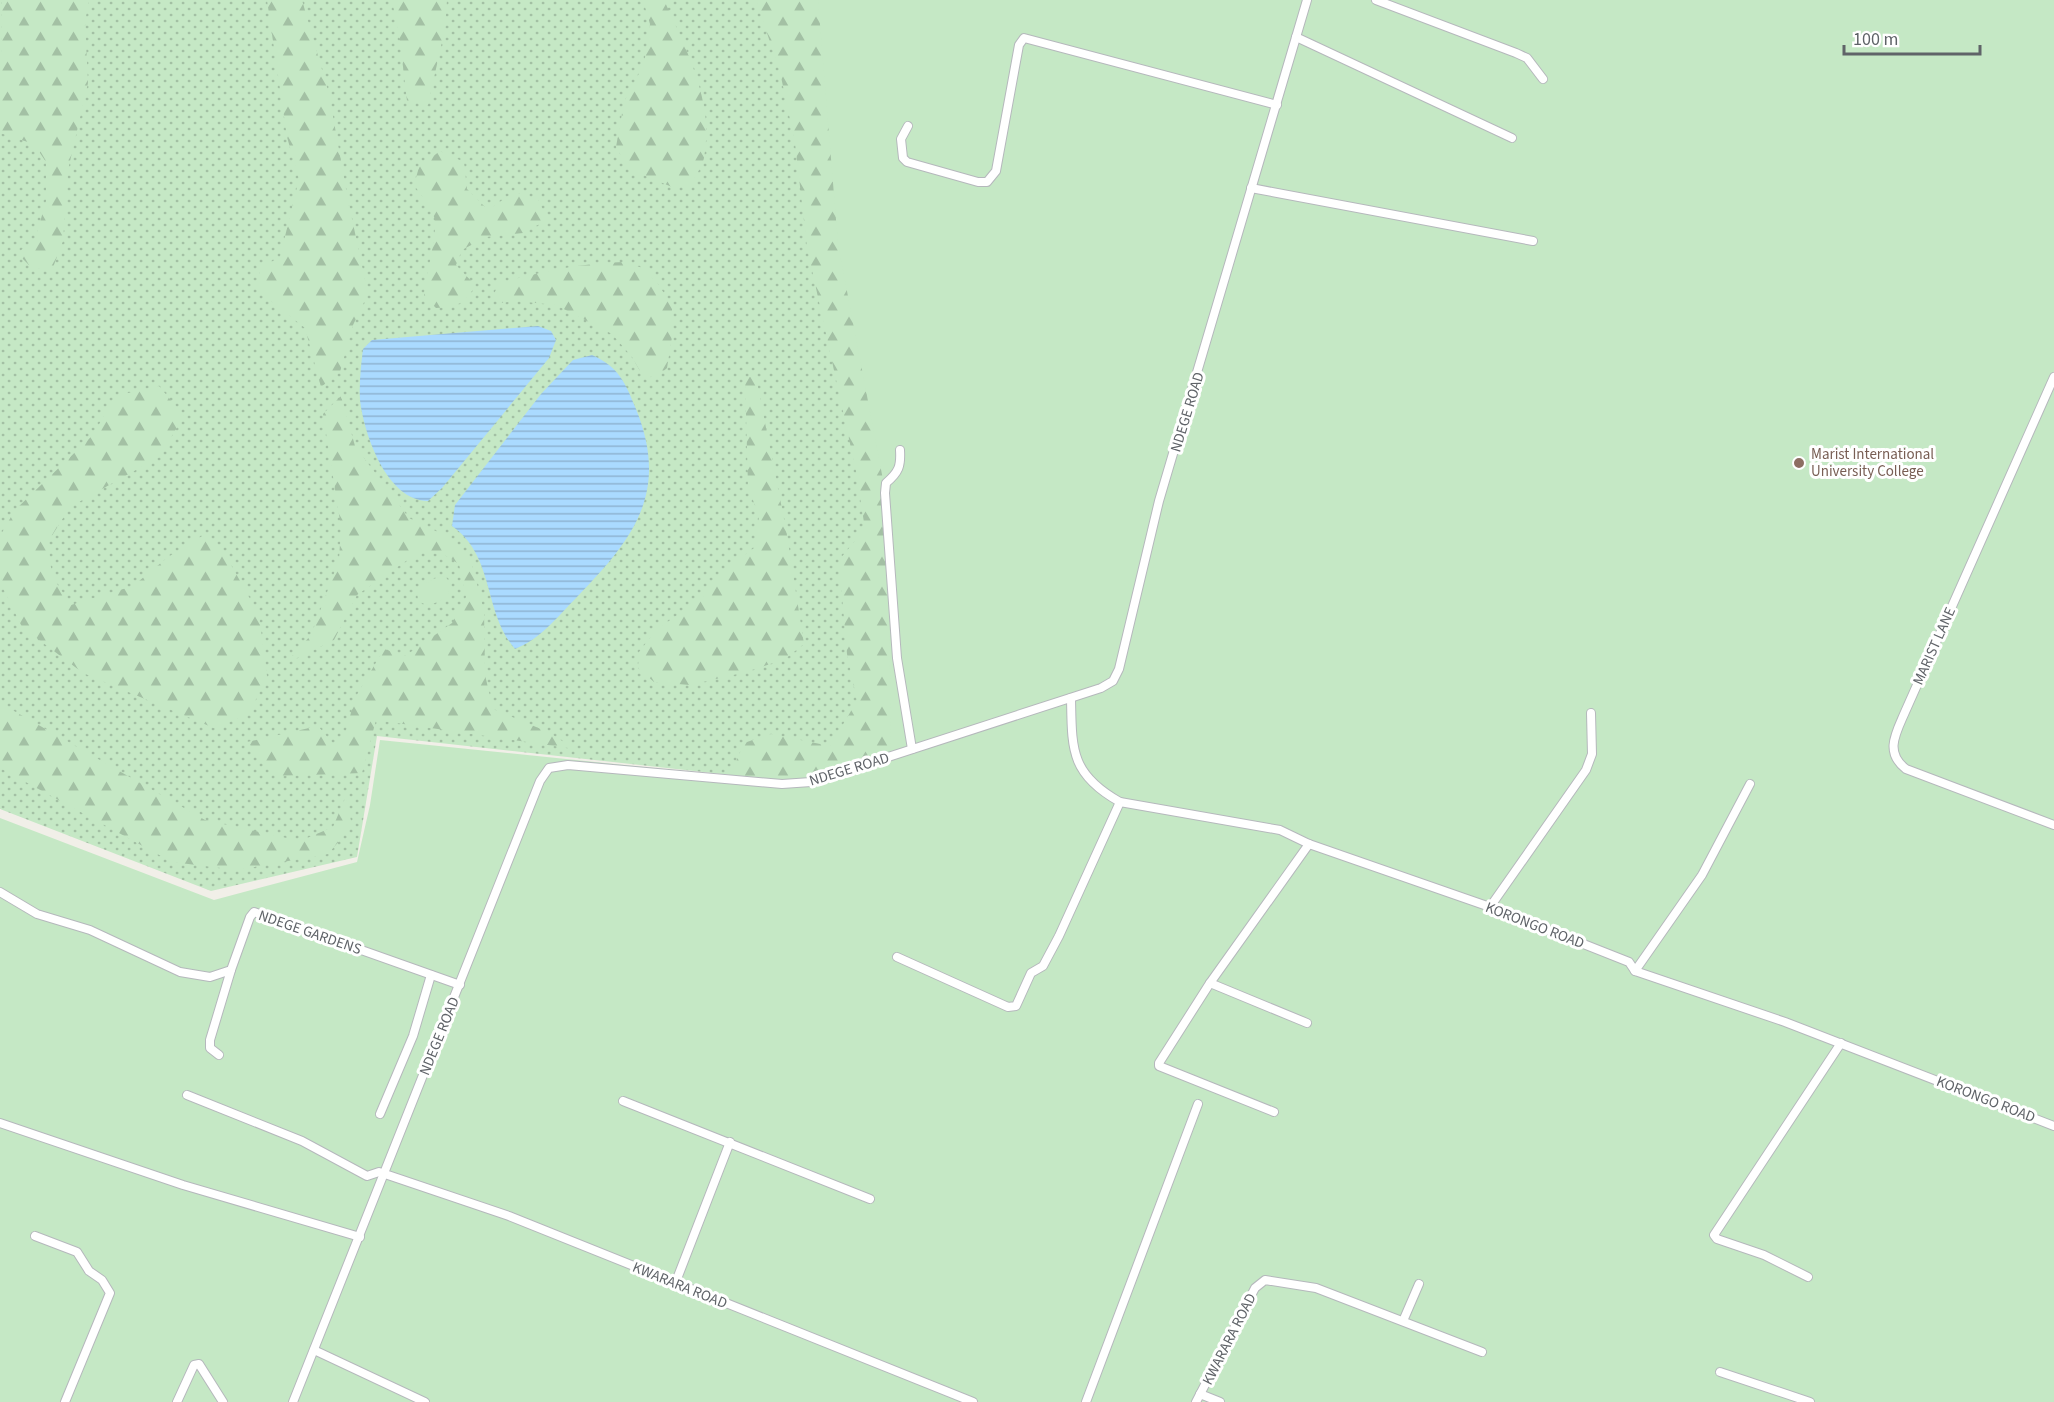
<svg xmlns="http://www.w3.org/2000/svg" width="2054" height="1402" viewBox="0 0 2054 1402" font-family="'Source Sans 3',sans-serif">
<defs>
<pattern id="grass-dots" width="8" height="8" patternUnits="userSpaceOnUse" patternTransform="scale(1.5)"><rect width="8" height="8" fill="#c5e8c5"/><path d="M2 2h.1M6 6h.1" fill="none" stroke="#a3c0a4" stroke-width="1.8" stroke-linecap="round"/></pattern>
<pattern id="forest-firs" width="22" height="20" patternUnits="userSpaceOnUse" patternTransform="scale(1.5)"><rect width="22" height="20" fill="#c5e8c5"/><path d="M5 1l3.5 6h-7zM16 11l3.5 6h-7z" fill="#a3c0a4"/></pattern>
<pattern id="water-rules" width="6" height="5" patternUnits="userSpaceOnUse" patternTransform="scale(1.5)"><rect width="6" height="5" fill="#aadaff"/><path d="M0 2.5h6" fill="none" stroke="#8eb4d2"/></pattern>
</defs>
<rect width="100%" height="100%" fill="#f1efe8"/>
<path fill="url(#grass-dots)" d="M0,0H807L886,505L888,750L767,779L377,736L357,857L211,891L0,809Z"/>
<g fill="url(#forest-firs)">
<path d="M2,0H89L85,22L88,83L68,170L63,241L52,270L32,268L17,253L35,240L46,201V162L34,144L0,133Z"/>
<path d="M267,0H302L329,94L348,200L368,294L353,325L340,372L321,387L305,328L258,291L260,268L280,257L299,179L287,137Z"/>
<path d="M392,0H447L445,28L428,105L407,101L400,41Z"/>
<path d="M643,0H664C686,49 715,103 704,158C702,167 694,178 690,187H672L629,169L616,147L624,102L644,64L650,24Z"/>
<path d="M756,0H1019L880,351L904,767L716,809L744,743L771,734L830,746L857,701L847,654L839,560L865,529L856,471L807,247L795,143L780,72Z"/>
<path d="M440,151L464,162L467,189L488,210L514,192L538,199L547,220L523,233L486,237L462,250L456,265L475,285C466,304 457,307 436,308L424,296C425,278 439,230 434,217C431,206 420,194 414,185L419,167Z"/>
<path d="M623,262L643,268L659,285L672,307V337L667,368L658,376L644,378L632,357L612,334L587,321L556,305L516,301L500,303L493,296L499,283C541,272 580,263 623,262Z"/>
<path d="M745,377H756L786,529L804,644L785,659L746,672L690,685L654,682L638,668L639,652L657,629L701,599L727,568L754,548L759,517L748,486Z"/>
<path d="M159,386L184,416L159,457L70,507L48,542L52,576L71,605L133,586L168,557L207,533L230,563L259,615L267,676L249,714L214,728L83,673L22,627L3,588L0,572V536L15,510L93,435L115,396Z"/>
<path d="M341,396L355,446L409,518L446,536L472,565L484,611L485,675L493,709L548,732L575,749L376,720L362,773L281,776L247,742L318,726L335,746L346,731L355,698L384,649L405,656L452,623L466,597L459,564L443,554L419,552L357,595L334,640L285,664L311,635L339,560L341,527L323,414Z"/>
<path d="M0,703L205,820L300,841L333,827L346,796L352,826L328,854L237,870L172,862L0,768Z"/>
</g>
<g fill="#c5e8c5">
<path d="M818,0H2054V1402H0V818L214,900L357,862L370,805L380,740L790,782L891,751L888,506L838,244Z"/>
<path d="M445,576L451,584L448,595C438,602 428,610 418,600L417,591C426,583 433,577 445,576Z"/>
</g>
<g fill="url(#water-rules)">
<path d="M538,326L551,331L556,340L549,358L442,488L428,501C387,501 364,435 360,400C359,383 361,365 363,349L372,340Z"/>
<path d="M592,355C619,367 625,382 636,409C670,493 633,539 577,597C556,618 542,638 515,649C483,612 495,556 452,526L455,505L541,394L573,360Z"/>
</g>
<g fill="none" stroke-linecap="round" stroke-linejoin="round">
<g stroke="#b5b8bc" stroke-width="10">
<g id="minor">
<path d="M1376,0L1516,53L1527,58L1543,79"/>
<path d="M1296,37L1512,138"/>
<path d="M908,126L901,139L903,158L907,162L978,182H987L996,171L1019,45L1024,38L1277,105"/>
<path d="M1251,188L1533,241"/>
<path d="M2054,377L1905,712C1896,733 1884,752 1906,769L2054,825"/>
<path d="M900,450C901,466 899,472 886,483L885,493L897,658L912,749"/>
<path d="M1071,698C1072,749 1070,774 1120,802L1280,830L1309,844L1490,907L1629,962L1635,971L1785,1022L2054,1126"/>
<path d="M0,892L37,914L90,930L180,972L210,977L231,970L250,917L254,912L460,985"/>
<path d="M1490,907L1586,770L1592,754L1591,713"/>
<path d="M897,957L1008,1007L1016,1006L1031,973L1043,966L1059,936L1120,802"/>
<path d="M1635,971L1702,875L1750,784"/>
<path d="M1210,983L1159,1063V1066L1274,1112"/>
<path d="M1307,1023L1210,983L1309,844"/>
<path d="M219,1055L210,1048V1040L231,970"/>
<path d="M187,1095L302,1141L367,1176L379,1172L509,1216L973,1402"/>
<path d="M623,1101L870,1199"/>
<path d="M380,1114L413,1036L431,975"/>
<path d="M0,1123L183,1185L360,1237"/>
<path d="M35,1236L77,1252L89,1271L102,1280L110,1293L65,1402"/>
<path d="M1808,1277L1764,1255L1717,1239L1714,1235L1841,1043"/>
<path d="M675,1284L730,1142"/>
<path d="M1403,1321L1419,1284"/>
<path d="M314,1350L425,1402"/>
<path d="M1720,1372L1810,1402"/>
<path d="M1200,1394L1220,1402"/>
<path d="M177,1402L194,1365L199,1364L223,1402"/>
<path d="M293,1402L540,781L549,768L568,765L782,784L811,782L1101,688L1113,681L1119,669L1159,501L1307,0"/>
<path d="M1086,1402L1198,1104"/>
<path d="M1196,1402L1255,1288L1265,1280L1316,1288L1482,1352"/>
</g>
</g>
<use href="#minor" stroke="#fff" stroke-width="8"/>
</g>
<circle fill="#8d6e63" stroke="#fff" stroke-width="2" cx="1799" cy="463" r="6"/>
<g text-anchor="middle" stroke-width="6" stroke-linejoin="round" paint-order="stroke">
<g font-size="15" fill="#5f6368" stroke="#fff">
<text transform="translate(1187 412) rotate(-73)" y="5">NDEGE ROAD</text>
<text transform="translate(1934 646) rotate(-66)" y="5">MARIST LANE</text>
<text transform="translate(849 769) rotate(-17)" y="5">NDEGE ROAD</text>
<text transform="translate(1535 925) rotate(21)" y="5">KORONGO ROAD</text>
<text transform="translate(310 932) rotate(19)" y="5">NDEGE GARDENS</text>
<text transform="translate(439 1036) rotate(-68)" y="5">NDEGE ROAD</text>
<text transform="translate(1986 1099) rotate(21)" y="5">KORONGO ROAD</text>
<text transform="translate(680 1285) rotate(22)" y="5">KWARARA ROAD</text>
<text transform="translate(1229 1339) rotate(-63)" y="5">KWARARA ROAD</text>
</g>
<g font-size="15" fill="#785e54" stroke="#fff" text-anchor="start">
<text x="1811" y="459">Marist International<tspan x="1811" dy="17">University College</tspan></text>
</g>
</g>
<path d="M1844 45v9h136v-9" fill="none" stroke="#5f6368" stroke-width="3"/>
<text x="1853" y="45" font-size="18" fill="#5f6368" stroke="#ffffff" stroke-width="4.5" paint-order="stroke">100 m</text>
</svg>
